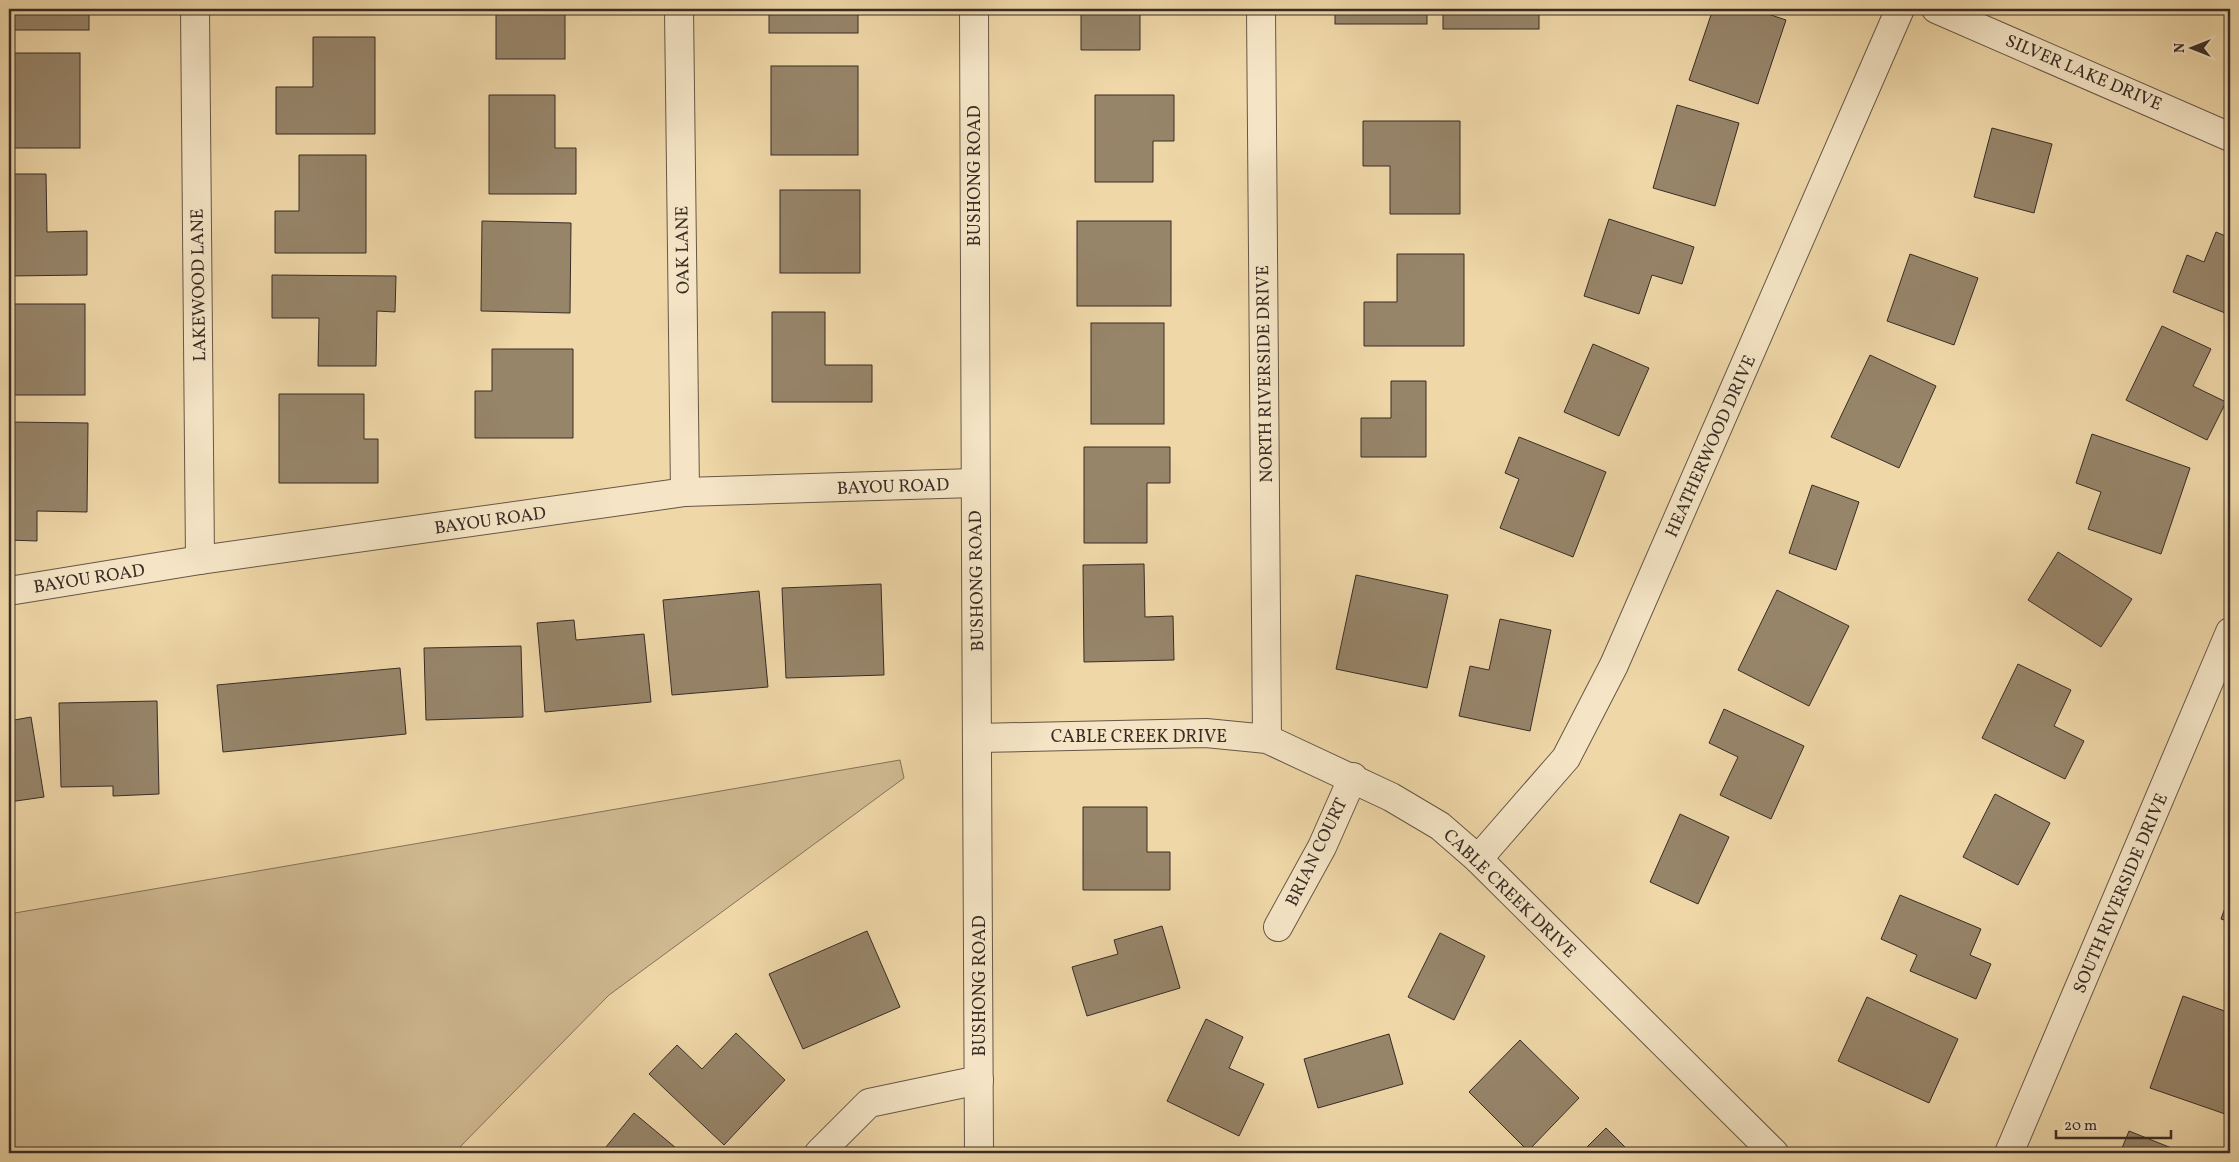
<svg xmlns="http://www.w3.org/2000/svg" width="2239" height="1162" viewBox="0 0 2239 1162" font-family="Vollkorn,serif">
<rect width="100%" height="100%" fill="#efd7a8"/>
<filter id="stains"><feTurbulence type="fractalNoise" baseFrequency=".004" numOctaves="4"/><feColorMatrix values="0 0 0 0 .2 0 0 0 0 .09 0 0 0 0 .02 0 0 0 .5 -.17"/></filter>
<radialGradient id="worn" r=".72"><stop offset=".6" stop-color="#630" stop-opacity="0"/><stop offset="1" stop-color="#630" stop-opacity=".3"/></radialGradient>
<path fill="#d0ba92" stroke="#84735c" d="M900,760L904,778L609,995L454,1153H9V914Z"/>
<g fill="#97856a" stroke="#382c26">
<rect x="9" y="9" width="80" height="21"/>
<rect x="496" y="9" width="69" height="50"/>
<rect x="769" y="9" width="89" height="24"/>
<path d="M1081,9H1173V12H1140V50H1081Z"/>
<rect x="1335" y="9" width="92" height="15"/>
<rect x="1443" y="9" width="96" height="20"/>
<path d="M1713,9H1753L1786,20L1758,104L1689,80Z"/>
<path d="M313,37H375V134H276V87H313Z"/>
<rect x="9" y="53" width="71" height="95"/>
<rect x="771" y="66" width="87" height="89"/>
<path d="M489,95H555V148H576V194H489Z"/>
<path d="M1095,95H1174V141H1153V182H1095Z"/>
<path d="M1677,105L1739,123L1715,206L1653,188Z"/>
<path d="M1363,121H1460V214H1390V166H1363Z"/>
<path d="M1992,128L2052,144L2034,213L1974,197Z"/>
<path d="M299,155H366V253H275V211H299Z"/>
<path d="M9,174H46L47,232L87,231V275L9,276Z"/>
<rect x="780" y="190" width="80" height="83"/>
<path d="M1609,219L1694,247L1682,284L1652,275L1639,314L1584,296Z"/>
<path d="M482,221L571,223L570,313L481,311Z"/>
<rect x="1077" y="221" width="94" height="85"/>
<path d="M2216,232L2230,238V315L2173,292L2187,255L2204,262Z"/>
<path d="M1397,254H1464V346H1364V302H1397Z"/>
<path d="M1910,254L1978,278L1954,345L1887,321Z"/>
<path d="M272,275L396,276L395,312L377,311L376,366H318L319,318H272Z"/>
<rect x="9" y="304" width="76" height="91"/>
<path d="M772,312H825V365H872V402H772Z"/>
<rect x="1091" y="323" width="73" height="101"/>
<path d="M2162,326L2211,349L2193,386L2226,402L2207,440L2126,400Z"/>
<path d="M1593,344L1649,368L1619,436L1564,412Z"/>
<path d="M492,349H573V438H475V391H492Z"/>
<path d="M1870,355L1936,386L1899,468L1831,437Z"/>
<path d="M1391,381H1426V457H1361V418H1391Z"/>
<path d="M279,394H364V439H378V483H279Z"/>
<path d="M9,422L88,423L87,512L37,511V541L9,540Z"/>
<path d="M2092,434L2190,468L2161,554L2088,529L2101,492L2076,483Z"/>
<path d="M1519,437L1606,472L1573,557L1500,528L1519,479L1505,473Z"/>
<path d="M1084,447H1170V483H1147V543H1084Z"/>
<path d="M1812,485L1859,502L1836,570L1789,553Z"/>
<path d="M2058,552L2132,599L2101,647L2028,600Z"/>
<path d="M1144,564L1145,617L1173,616L1174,660L1084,662L1083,565Z"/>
<path d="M1356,575L1448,595L1427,688L1336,669Z"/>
<path d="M881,584L884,675L786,678L782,588Z"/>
<path d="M1777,590L1849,626L1809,706L1738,670Z"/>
<path d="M759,591L768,687L672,695L663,600Z"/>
<path d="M1500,619L1551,630L1530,731L1459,716L1470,666L1489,670Z"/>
<path d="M574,620L576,640L644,634L651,702L545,712L537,623Z"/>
<path d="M521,646L523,717L426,720L424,648Z"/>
<path d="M2018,664L2071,690L2054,726L2084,741L2065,779L1982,738Z"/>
<path d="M400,668L406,734L223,752L217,685Z"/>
<path d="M157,701L159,794L113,796V786L61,787L59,703Z"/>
<path d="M1724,709L1804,746L1771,819L1720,795L1738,757L1709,743Z"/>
<path d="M31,717L44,797L9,802V721Z"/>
<path d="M1995,794L2050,823L2018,885L1963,857Z"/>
<path d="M1083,807H1147V852H1170V890H1083Z"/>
<path d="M1680,814L1729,837L1698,904L1650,882Z"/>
<path d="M2230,894V922L2221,919Z"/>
<path d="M1900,895L1981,929L1970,955L1991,964L1976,999L1910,971L1917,955L1881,939Z"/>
<path d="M1162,926L1180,988L1087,1016L1072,967L1118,954L1114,940Z"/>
<path d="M867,931L900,1007L803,1049L769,974Z"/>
<path d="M1440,933L1485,956L1454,1020L1408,997Z"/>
<path d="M2183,996L2230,1013V1108L2228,1115L2150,1088Z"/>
<path d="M1867,997L1958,1039L1929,1103L1838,1061Z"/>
<path d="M1206,1019L1243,1037L1229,1068L1264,1084L1239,1136L1167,1101Z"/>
<path d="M736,1033L785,1080L724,1145L649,1074L677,1045L702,1069Z"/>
<path d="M1389,1034L1403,1084L1318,1108L1304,1059Z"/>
<path d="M1520,1040L1579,1098L1528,1151L1469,1092Z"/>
<path d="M634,1113L682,1153H601Z"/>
<path d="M1606,1128L1631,1153H1581Z"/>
<path d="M2129,1131L2179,1151V1153H2120Z"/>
</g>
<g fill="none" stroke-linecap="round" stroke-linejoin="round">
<g stroke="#665746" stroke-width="30">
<g id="minor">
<path d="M195,9L200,560"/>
<path d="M679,9L685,492"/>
<path d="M974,9C974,390 978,772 979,1153"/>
<path d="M1261,9L1267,739"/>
<path d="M1936,9L2230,137"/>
<path d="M9,591L200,560L685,492L974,483"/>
<path d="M978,738L1206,733L1267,739L1391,797L1440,826L1478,859L1774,1153"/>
<path d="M1478,859L1566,758L1614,665L1900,9"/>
<path d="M1278,927L1322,847L1353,777"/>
<path d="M819,1153L869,1103L979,1080"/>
<path d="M2009,1153L2230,632"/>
</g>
</g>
<use href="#minor" stroke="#f5e5c6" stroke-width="28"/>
</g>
<g text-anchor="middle" stroke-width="4" stroke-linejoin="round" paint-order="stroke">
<g font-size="18" fill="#382c26" stroke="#f5e5c6">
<text transform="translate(2084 72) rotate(23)" y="6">SILVER LAKE DRIVE</text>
<text transform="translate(974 176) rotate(-90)" y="6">BUSHONG ROAD</text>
<text transform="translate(682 250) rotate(-91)" y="6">OAK LANE</text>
<text transform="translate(198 285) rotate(-91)" y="6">LAKEWOOD LANE</text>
<text transform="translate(1264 374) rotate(-91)" y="6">NORTH RIVERSIDE DRIVE</text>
<text transform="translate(1710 446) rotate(-66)" y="6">HEATHERWOOD DRIVE</text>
<text transform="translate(893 486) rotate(-2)" y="6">BAYOU ROAD</text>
<text transform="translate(490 520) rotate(-8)" y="6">BAYOU ROAD</text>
<text transform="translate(89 578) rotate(-9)" y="6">BAYOU ROAD</text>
<text transform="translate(976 581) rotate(-91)" y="6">BUSHONG ROAD</text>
<text x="1139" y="742">CABLE CREEK DRIVE</text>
<text transform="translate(1316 852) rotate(-64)" y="6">BRIAN COURT</text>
<text transform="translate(1510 893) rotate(44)" y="6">CABLE CREEK DRIVE</text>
<text transform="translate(2120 893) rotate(-67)" y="6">SOUTH RIVERSIDE DRIVE</text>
<text transform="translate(979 986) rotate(-90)" y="6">BUSHONG ROAD</text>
</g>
</g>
<rect width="2239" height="1162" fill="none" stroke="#efd7a8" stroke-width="30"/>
<rect x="10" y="10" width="2219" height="1142" fill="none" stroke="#382c26" stroke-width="2.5"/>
<rect x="15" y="15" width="2209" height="1132" fill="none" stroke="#382c26"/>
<g transform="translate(2192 48) rotate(270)" stroke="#f5e5c6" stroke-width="4" paint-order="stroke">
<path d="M0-4L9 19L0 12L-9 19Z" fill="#382c26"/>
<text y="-8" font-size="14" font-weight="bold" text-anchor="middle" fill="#382c26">N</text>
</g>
<path d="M2056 1130v8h115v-8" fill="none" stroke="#382c26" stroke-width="2.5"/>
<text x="2064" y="1130" font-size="15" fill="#382c26" stroke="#f5e5c6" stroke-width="4" paint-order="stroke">20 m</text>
<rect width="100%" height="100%" filter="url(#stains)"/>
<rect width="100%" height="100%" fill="url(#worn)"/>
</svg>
